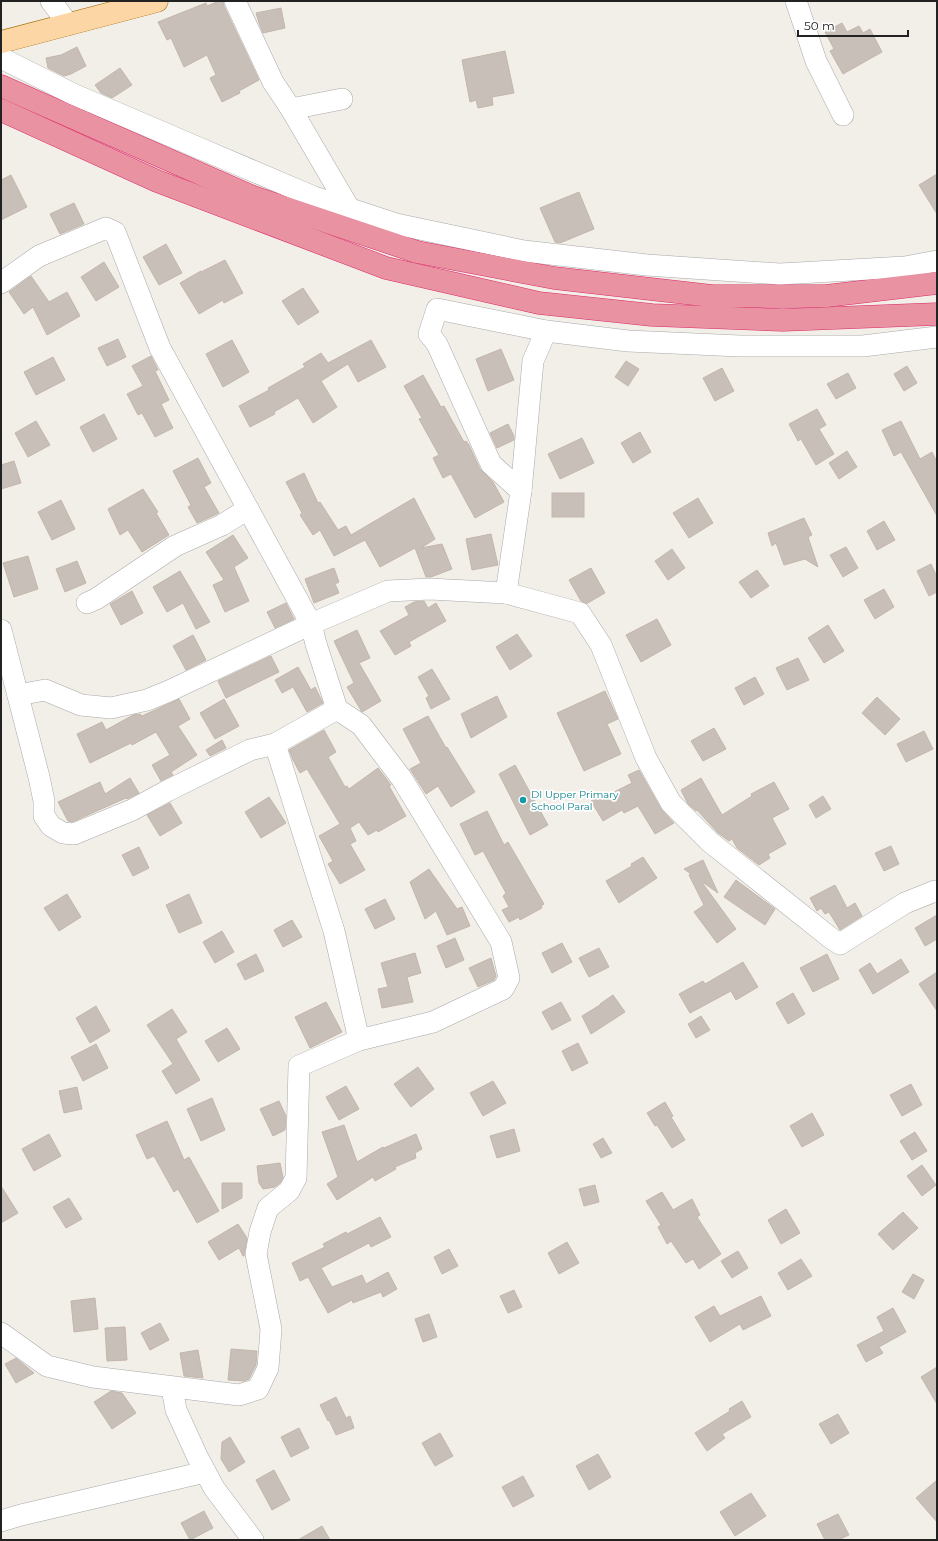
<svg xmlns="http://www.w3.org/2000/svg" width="938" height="1541" viewBox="0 0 938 1541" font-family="Montserrat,sans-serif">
<rect width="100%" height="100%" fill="#f2efe9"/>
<g fill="#c7bfb8" stroke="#c4b6ab">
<path d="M219,1H223L224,6L259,80L239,91L240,93L222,102L210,78L216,75L207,55L184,67L171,38L167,40L158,22L206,3L207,6Z"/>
<path d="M281,8L285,28L263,33L259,23L256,13Z"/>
<path d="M842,23L847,32L859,26L863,33L870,29L882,52L843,74L830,51L834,49L825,32Z"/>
<path d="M77,47L86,66L71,74L64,76L48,68L46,58L61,55Z"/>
<path d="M505,51L514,93L492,97L493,105L478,108L476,100L470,102L462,60Z"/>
<path d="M120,68L132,85L112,98L101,93L95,85Z"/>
<path d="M937,174V214L919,185Z"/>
<path d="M11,175L27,207L1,220V180Z"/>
<path d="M579,192L594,229L560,243L555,242L540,208Z"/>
<path d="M74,203L84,224L60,234L50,214Z"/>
<path d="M166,244L182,273L159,285L143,257Z"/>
<path d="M225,260L243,293L224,303L223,300L199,314L180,283L201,271V272Z"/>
<path d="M104,262L119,287L96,301L81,277Z"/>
<path d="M31,276L49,302L67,292L80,316L47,335L33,307L24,314L9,292Z"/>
<path d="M303,288L319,312L298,325L282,301Z"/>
<path d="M118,339L126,357L107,366L98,348Z"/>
<path d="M232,340L249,372L223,387L206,354Z"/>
<path d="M371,340L386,367L358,382L348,364L321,381L337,407L313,423L298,398L274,412L275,414L250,427L239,406L269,390L268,388L305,367L303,364L321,353L328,363Z"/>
<path d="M501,349L514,380L488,391L476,359Z"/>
<path d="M151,356L158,370L155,371L169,400L161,404L173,428L155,437L142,413L138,415L127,394L143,386L132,366Z"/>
<path d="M53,357L65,380L36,395L24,372Z"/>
<path d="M626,361L639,369L628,386L615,377Z"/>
<path d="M907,366L917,383L904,391L894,374Z"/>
<path d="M722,368L734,391L715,401L703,378Z"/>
<path d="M848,373L856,388L836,399L827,384Z"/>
<path d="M423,375L441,407L444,406L464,442L466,441L469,445L480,469L493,482L504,502L475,518L451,474L443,478L433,458L439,455L419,419L422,418L404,386Z"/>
<path d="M817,409L826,425L819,429L834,454L816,465L801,439L798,441L789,424Z"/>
<path d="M104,414L117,439L93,452L80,427Z"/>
<path d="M36,421L50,445L28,457L15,433Z"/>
<path d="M901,421L920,459L932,452L937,462V516L901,452L894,456L882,430Z"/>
<path d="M508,424L514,436V440L497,448L490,433Z"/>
<path d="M640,432L651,452L633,463L621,443Z"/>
<path d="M582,438L594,463L560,479L548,454Z"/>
<path d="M847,451L857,467L839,479L829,463Z"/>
<path d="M198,458L211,483L204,487L219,513L197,523L188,507L191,505L173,471Z"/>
<path d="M14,461L21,483L1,489V465Z"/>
<path d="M304,473L318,503L320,502L338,530L346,526L351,535L414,498L435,539L421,548L442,544L452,569L431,577H426L415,548L380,567L365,540L334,556L320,530L313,535L300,515L302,513L286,482Z"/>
<path d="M143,489L158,512L156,513L169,535L142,552L128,530L120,535L108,509Z"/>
<rect x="552" y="493" width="32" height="24"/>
<path d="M698,498L713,523L689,538L673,513Z"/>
<path d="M61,500L75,529L52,540L38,512Z"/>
<path d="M804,518L812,535L808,537L818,567L805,559L784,565L776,543L772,546L768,533Z"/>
<path d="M884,521L895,540L877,550L867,531Z"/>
<path d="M491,534L498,565L472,570L466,539Z"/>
<path d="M233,535L248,558L234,567L249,601L225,612L213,585L224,580L206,552Z"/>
<path d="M846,547L858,568L843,577L830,555Z"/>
<path d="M672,549L685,568L668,580L655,561Z"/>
<path d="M28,556L38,589L14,597L3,563Z"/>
<path d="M77,561L86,583L65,592L56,569Z"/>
<path d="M931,564L937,577V592L929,596L917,571Z"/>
<path d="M334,568L339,582L335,584L339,593L314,603L305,579Z"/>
<path d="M591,568L605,593L586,604L581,601L569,580Z"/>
<path d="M757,570L769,586L751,598L739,582Z"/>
<path d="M180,571L210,622L196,629L183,603L167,612L153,587Z"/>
<path d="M884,589L894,607L875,619L864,600Z"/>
<path d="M132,591L143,613L121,625L110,604Z"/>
<path d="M424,601L428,608L436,603L446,621L409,642L411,646L395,655L380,631L409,615L405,607L414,602Z"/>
<path d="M286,603L294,619L275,628L267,612Z"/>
<path d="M657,619L671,645L641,662L626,635Z"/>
<path d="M828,625L844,651L824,663L808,638Z"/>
<path d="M357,630L370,658L359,663L381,701L362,712L347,687L354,683L334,641Z"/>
<path d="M517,634L532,656L510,670L496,647Z"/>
<path d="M193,635L206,660L186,670L173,646Z"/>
<path d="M271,656L279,672L226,698L218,681Z"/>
<path d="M798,658L809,680L787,690L776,668Z"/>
<path d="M298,667L311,690L315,687L323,703L307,712L293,687L282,693L275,680Z"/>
<path d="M432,669L450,699L431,709L426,698L429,696L418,677Z"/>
<path d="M755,677L764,694L744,705L735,688Z"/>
<path d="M605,691L618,719L607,724L621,754L584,771L557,713Z"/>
<path d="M497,696L507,717L471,738L461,714Z"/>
<path d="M877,697L900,719L885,735L862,713Z"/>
<path d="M179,699L190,719L178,726L197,755L171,772L173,775L161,781L152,765L170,755L156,732L132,745L131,743L90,763L77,734L102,722L106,730L133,715L140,714L142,716Z"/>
<path d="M224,699L239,726L215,739L200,713Z"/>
<path d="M428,716L446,748L447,747L475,792L451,807L438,786L426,794L410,769L421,763L403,729Z"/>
<path d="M714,728L726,749L703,761L691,741Z"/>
<path d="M324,730L336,752L328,757L345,787L347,786L349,789L378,768L391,785L389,786L406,816L378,832L377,830L368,835L359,822L350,828L356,841L350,844L365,870L340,884L328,864L333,861L319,836L340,824L307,769L300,773L293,760L289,750Z"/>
<path d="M924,731L933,749L906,762L897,744Z"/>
<path d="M222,740L226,748L210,756L206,750Z"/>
<path d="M515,765L548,825L530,835L499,774Z"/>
<path d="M639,770L661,809L674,823L655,834L638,806L624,813L622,810L603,821L591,801L605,793L606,796L632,783L628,775Z"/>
<path d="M130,778L139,793L127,799L126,798L72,822L68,821L58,802L100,782L105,794Z"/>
<path d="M701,778L722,815L752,796L751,794L774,782L789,809L772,818L786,844L768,854L770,858L759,865L737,848L732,839L729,841L718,833L697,810L696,811L688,804L681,790Z"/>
<path d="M823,796L831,809L816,818L809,805Z"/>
<path d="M269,797L286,823L261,838L245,812Z"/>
<path d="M170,803L182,823L160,836L147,815Z"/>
<path d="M487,811L504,845L508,842L544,904L541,906L542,908L520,920L519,917L509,922L502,910L509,907L503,896L506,893L483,851L475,855L460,824Z"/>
<path d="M891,846L899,864L884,871L875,853Z"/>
<path d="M139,847L149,868L133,876L122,855Z"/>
<path d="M643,857L657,878L619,903L606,881L632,866L631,864Z"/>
<path d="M703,860L718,893L701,881L736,929L717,943L694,912L704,905L689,875L691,874L684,869Z"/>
<path d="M429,869L457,909L462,907L470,926L447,935L436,911L425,919L410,882Z"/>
<path d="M736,880L775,909L765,925L724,897Z"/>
<path d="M835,885L847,908L855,903L862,916L840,930L829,912L825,914L821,908L817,911L810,898Z"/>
<path d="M67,894L81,917L59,931L44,908Z"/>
<path d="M189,894L202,923L179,933L166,905Z"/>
<path d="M385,899L395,919L375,929L365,909Z"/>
<path d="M937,915V939L925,946L915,928Z"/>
<path d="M292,920L302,937L283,947L274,930Z"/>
<path d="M222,931L234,952L215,963L203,942Z"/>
<path d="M455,938L464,960L446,968L437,946Z"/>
<path d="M562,943L572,962L552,973L542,953Z"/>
<path d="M599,948L609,967L589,977L579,958Z"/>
<path d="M415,953L421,973L407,977L413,1002L382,1008L378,989L388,987L381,963Z"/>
<path d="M256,954L264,971L245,980L237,964Z"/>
<path d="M827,954L839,979L813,992L800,968Z"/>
<path d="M491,958L496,976L494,980L478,987L469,968Z"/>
<path d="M901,959L909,972L873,994L859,970L870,963L877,974Z"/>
<path d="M743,962L758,987L736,1000L731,991L690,1013L679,994L703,981L705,984Z"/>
<path d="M937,972V1011L919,984Z"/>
<path d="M793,993L805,1014L788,1024L776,1003Z"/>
<path d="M613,995L625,1012L591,1034L582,1016L600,1005V1004Z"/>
<path d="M326,1002L342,1032L310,1048L295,1017Z"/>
<path d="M561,1002L571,1020L552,1030L542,1012Z"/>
<path d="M96,1006L110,1031L90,1043L76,1018Z"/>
<path d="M172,1009L187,1032L176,1039L200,1080L176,1094L162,1071L173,1064L147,1025Z"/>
<path d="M701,1016L710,1030L696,1038L688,1024Z"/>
<path d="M227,1028L240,1049L218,1062L205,1041Z"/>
<path d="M578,1043L588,1063L572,1071L562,1051Z"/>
<path d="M96,1044L108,1068L83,1081L71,1057Z"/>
<path d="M418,1067L434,1089L411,1107L394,1084Z"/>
<path d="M493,1081L506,1103L483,1116L470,1093Z"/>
<path d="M911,1084L922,1105L902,1116L890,1095Z"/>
<path d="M346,1086L359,1109L339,1120L326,1097Z"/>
<path d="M77,1087L82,1109L64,1113L59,1091Z"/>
<path d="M212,1098L225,1130L201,1141L187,1109Z"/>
<path d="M279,1101L286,1116L285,1130L273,1136L260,1109Z"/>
<path d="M665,1102L673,1116L671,1117L685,1140L672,1148L657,1125L655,1126L647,1113Z"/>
<path d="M812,1113L824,1135L802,1147L790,1126Z"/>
<path d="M167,1121L184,1160L189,1157L219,1211L197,1223L178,1189L174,1192L154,1156L147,1159L136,1135Z"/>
<path d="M344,1125L357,1162L383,1147L384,1148L416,1134L422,1149L415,1153L416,1158L395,1167L396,1169L375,1181L373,1177L337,1200L327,1184L338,1177L322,1132Z"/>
<path d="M514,1129L520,1151L497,1158L490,1136Z"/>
<path d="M915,1132L927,1151L912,1160L900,1141Z"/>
<path d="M49,1134L61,1156L34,1171L22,1149Z"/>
<path d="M603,1138L612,1153L601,1158L593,1144Z"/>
<path d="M280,1163L283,1178L280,1183L275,1187L263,1189L259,1183L257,1166Z"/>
<path d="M922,1165L936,1185L922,1196L907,1176Z"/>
<path d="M222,1183H242V1198L222,1209Z"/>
<path d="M595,1185L599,1202L584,1206L579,1189Z"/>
<path d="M1,1186L18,1213L1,1223Z"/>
<path d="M662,1192L673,1210L692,1199L700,1215L697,1217L721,1254L699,1269L693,1259L686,1263L671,1241L667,1244L658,1227L661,1225L646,1201Z"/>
<path d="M69,1198L82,1219L66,1228L53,1207Z"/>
<path d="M786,1209L800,1233L781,1244L768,1220Z"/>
<path d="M903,1212L918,1228L893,1250L878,1234Z"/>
<path d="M380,1217L391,1237L371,1247L369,1243L321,1268L332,1287L362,1275L366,1284L388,1272L397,1289L383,1297L381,1292L353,1303L352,1300L328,1313L308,1277L300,1281L292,1263L325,1247L323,1244L346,1232L347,1234Z"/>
<path d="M238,1224L247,1238L244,1256H243L239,1248L219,1260L208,1242Z"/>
<path d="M567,1242L579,1263L559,1274L548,1253Z"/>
<path d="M449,1249L458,1266L442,1274L434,1257Z"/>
<path d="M738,1251L748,1268L732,1278L721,1261Z"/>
<path d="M801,1259L812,1276L788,1290L778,1273Z"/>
<path d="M913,1274L924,1280L914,1299L902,1292Z"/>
<path d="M514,1290L522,1307L508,1313L500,1296Z"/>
<path d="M761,1296L771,1316L743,1330L740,1324L710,1342L695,1317L714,1306L720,1316Z"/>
<path d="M95,1298L98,1329L74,1332L71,1301Z"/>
<path d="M893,1308L906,1332L879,1347L883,1353L866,1362L857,1345L884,1331L877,1317Z"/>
<path d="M429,1314L437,1337L423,1342L415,1319Z"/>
<path d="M160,1323L169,1340L150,1350L141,1333Z"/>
<path d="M125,1327L127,1360L107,1361L105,1328Z"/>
<path d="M231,1349L257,1351L256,1365L249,1379L244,1381L228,1380Z"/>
<path d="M198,1350L203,1378L184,1376L180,1353Z"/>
<path d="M16,1358L34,1373L16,1383L5,1364Z"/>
<path d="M937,1367V1404L921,1377Z"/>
<path d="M111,1391L122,1393L136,1413L112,1429L94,1402Z"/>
<path d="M336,1397L346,1418L350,1416L354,1428L336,1435L329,1420L328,1421L320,1405Z"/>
<path d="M742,1401L751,1417L722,1434L725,1438L707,1451L695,1433L730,1411L729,1409Z"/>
<path d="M838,1414L849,1433L831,1444L819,1424Z"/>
<path d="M299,1428L309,1448L291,1457L281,1437Z"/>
<path d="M440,1433L453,1456L435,1466L422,1443Z"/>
<path d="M230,1437L245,1462L229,1472L221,1459L222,1442Z"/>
<path d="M598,1454L611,1477L589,1490L576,1466Z"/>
<path d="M274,1470L290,1500L272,1510L256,1480Z"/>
<path d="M523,1476L534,1496L513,1507L502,1487Z"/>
<path d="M937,1480V1522L916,1498Z"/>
<path d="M751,1493L766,1516L735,1536L720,1512Z"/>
<path d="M204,1511L213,1528L190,1540L181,1523Z"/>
<path d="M838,1514L849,1535L838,1540H825L817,1524Z"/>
<path d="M322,1526L330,1540H298Z"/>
</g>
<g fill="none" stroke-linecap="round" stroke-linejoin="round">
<g stroke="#a9a9a9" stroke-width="22">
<g id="minor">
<path d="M51,1L68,24"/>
<path d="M235,1L273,82L291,109L342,99"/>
<path d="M796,1L816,61L843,115"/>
<path d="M1,58L73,94L206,151L314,197L396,224L524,251L647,265L780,274L905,267L937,261"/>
<path d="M291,109L349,208"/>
<path d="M1,283L39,256L106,228L115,232L160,348L311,624L316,644L337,709L361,725L402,779L501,942L509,978L503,989L433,1022L359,1040L299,1066L296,1178L289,1191L268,1208L260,1232L256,1254L271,1329L268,1368L258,1389L239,1395L93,1377L47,1366L1,1333"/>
<path d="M521,491L491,464L437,344L429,334L437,309L546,331L628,341L740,346H863L937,337"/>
<path d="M506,593L521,491L533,361L546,331"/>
<path d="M87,603L96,599L175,546L222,525L248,509"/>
<path d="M1,630L39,777L44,801V816L51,826L63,833L74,834L132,810L167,791L250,750L275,744L337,709"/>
<path d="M18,695L45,690L81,705L111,708L147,700L169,691L311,624L388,591L430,589L506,593L580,613L601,645L646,758L671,803L710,842L832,939L840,944L905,903L935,891L937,892"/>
<path d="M275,744L334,931L359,1040"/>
<path d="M172,1388L176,1410L198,1458L214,1488L253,1540"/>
<path d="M1,1521L21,1515L205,1472"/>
</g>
</g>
<g stroke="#a06b00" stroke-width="23">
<path id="major" d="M1,42L157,1"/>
</g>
<g stroke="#dc2a67" stroke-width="23">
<g id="highway">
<path d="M1,86L253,197L417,252L554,278L712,296H826L937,283"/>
<path d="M1,110L157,181L386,268L539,303L652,315L783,320L937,314"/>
</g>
</g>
<use href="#minor" stroke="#fff" stroke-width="21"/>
<use href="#major" stroke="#fcd6a4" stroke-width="22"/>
<use href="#highway" stroke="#e892a2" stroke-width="22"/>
</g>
<circle fill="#0f9aa8" stroke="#fff" stroke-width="1.5" cx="523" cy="800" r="4"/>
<g text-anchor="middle" stroke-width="3.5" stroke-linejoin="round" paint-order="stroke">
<g font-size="10" fill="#0d838f" stroke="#fff" text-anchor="start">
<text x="531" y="798">DI Upper Primary<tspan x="531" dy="12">School Paral</tspan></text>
</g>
</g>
<rect width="938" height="1541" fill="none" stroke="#222222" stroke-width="4"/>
<path d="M798 30v6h110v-6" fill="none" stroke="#222222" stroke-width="2"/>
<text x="804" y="30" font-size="12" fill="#222222" stroke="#ffffff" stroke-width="3" paint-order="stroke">50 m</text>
</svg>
